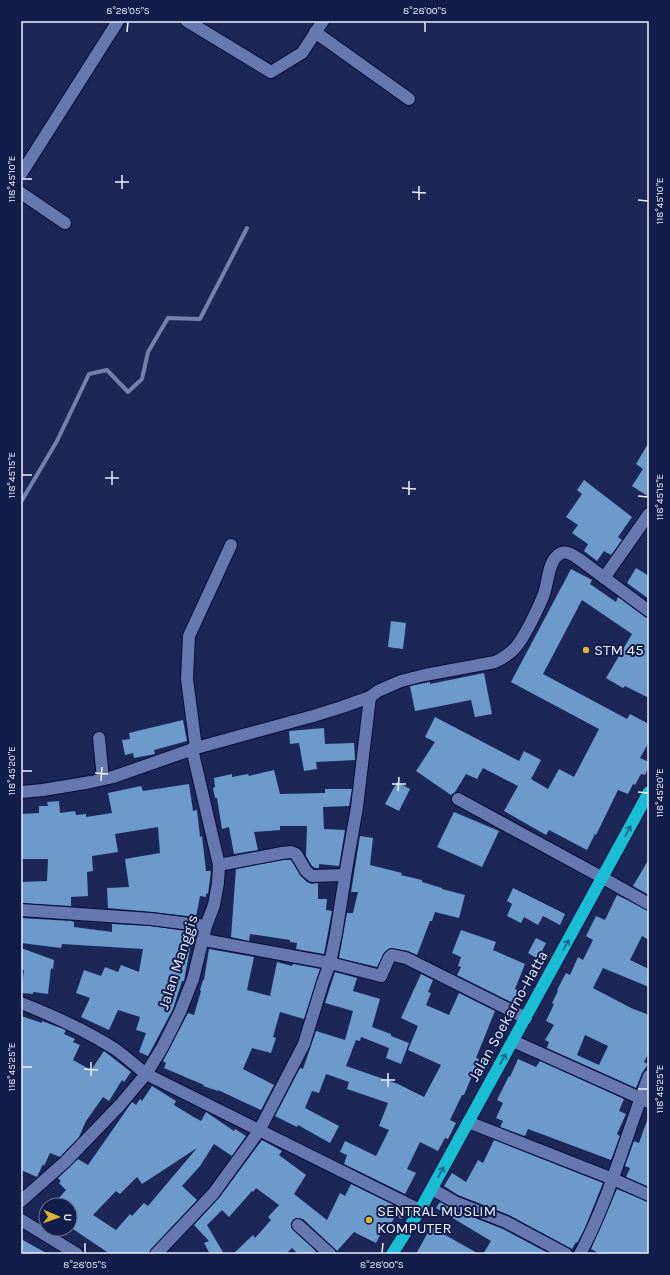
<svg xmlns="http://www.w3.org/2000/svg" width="670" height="1275" viewBox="0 0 670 1275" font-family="Karla,sans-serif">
<rect width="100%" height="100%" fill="#1c2757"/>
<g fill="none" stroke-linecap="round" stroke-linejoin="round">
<path stroke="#7481ad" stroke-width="4" d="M21,502L57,441L89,374L107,370L128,392L142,379L148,352L168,318L200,319L247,228"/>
</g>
<g fill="#6c9aca" fill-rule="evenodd">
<path d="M649,442V497L632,486L643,469L636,464Z"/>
<path d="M584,480L632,517L618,537L622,540L611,555L604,551L597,561L584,551L588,544L572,533L578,525L566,517L582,494L577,490Z"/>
<path d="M636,568L649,576V599L627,583Z"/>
<path d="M571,569L592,580L590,584L616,602L618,597L645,617L649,618V698L625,686L623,688L606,678L632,634L582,600L543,674L627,719L630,714L649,724V742L640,758L649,762V766L645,775L641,774L635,785L633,784L628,794L618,790L596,835L595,834L587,850L549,830L546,835L504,811L518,786L483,768L477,779L466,774L455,792L451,795L416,771L435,742L425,737L435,717L519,761L524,751L541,760L531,779L548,789L559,769L574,777L599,729L511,682Z"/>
<path d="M391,621L406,623L403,649L388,647Z"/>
<path d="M484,673L492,714L475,717L471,700L415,711L410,686L430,682V684Z"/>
<path d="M183,720L187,741L154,750L155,754L134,758L133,753L125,755L122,740L130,739L129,733Z"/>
<path d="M324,728L325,744L354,743L355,760L316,762L317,769L304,771L299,743L290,744L289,731Z"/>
<path d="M274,770L280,794L325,793V789H352L349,806L323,807L324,829L345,830L339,866L319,864V868H315L312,866L306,856L307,826H280V830L254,832L258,850L234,854L229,827L222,829L217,798H215L213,788L215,787L214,778L232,774V777L248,774L249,776Z"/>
<path d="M397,782L410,789L399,811L385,804Z"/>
<path d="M189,784L193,811L197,810L200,837L202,836L206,871H211L208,894L206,893V897L200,896L196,917L152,912L108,908L107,888L129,887L125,859L160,853L158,827L115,834L118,852L92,856L93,871L87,872L88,896L71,897V906L21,903V882L47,881L48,859H21V814L39,813V806H48L47,802L59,801L60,813L75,811L76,815L86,814V817L112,813L108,793L141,786L143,791Z"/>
<path d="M454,812L499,831L482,867L437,847Z"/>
<path d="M360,836L373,838L370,865L402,873L401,875L422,880V882L442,888V889L465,895L459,918L435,912L432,921H430L417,955L408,951L390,948L384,953L377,967L339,958L347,913H353L358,892H351Z"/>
<path d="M649,859V895L633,886Z"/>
<path d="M283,860H291L300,875L307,882L312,884L318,883V899H327L326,910L332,911L324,954L296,949L297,943L290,942V940L250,934L249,941L231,937L236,869Z"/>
<path d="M513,888L565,914L560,925L543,916L538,925L524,917L521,923L507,916L512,904L507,901Z"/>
<path d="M617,895L649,911V940L642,936L630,960L649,969V987L603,968L593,988L631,1008L649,1015V1052L644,1062L648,1064L642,1073L636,1088L547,1048L549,1042L545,1040L554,1025L546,1021L554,1004L552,1003L558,991L557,990L566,973L570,975L578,957L583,960L593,940L586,936L596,916L605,920ZM585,1035L608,1046L599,1065L577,1055Z"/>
<path d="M21,918L71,921L74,922V927L112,932V924L150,926L193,932L184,981H182L173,1009L148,1056L139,1052L146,1033L136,1030L140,1017L118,1010L109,1030L81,1017L90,998L76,993L84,970L101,976L105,967L118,972L121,965L139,972L143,949L62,944L61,948L21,943Z"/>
<path d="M461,930L496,942L493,950L525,964L515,989L518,991L513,1003L457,975L461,967L458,966L461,957L452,953Z"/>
<path d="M536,938L546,943L538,959L528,953Z"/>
<path d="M21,948L54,960L53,969L51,968L48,994L33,992V994L21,993L24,970H21Z"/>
<path d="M209,949L254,957L247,990L270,996L277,962L292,966L293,964L320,969L304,1019L280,1012L273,1037L276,1038L271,1053L252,1048L243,1069L274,1085L261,1110L218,1090V1091L203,1086L204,1085L164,1068L166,1063L163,1061L188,1013L194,1015L201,991L200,990L203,980H204Z"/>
<path d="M335,972L357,978L353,991L380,999L372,1027L391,1034V1036L409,1043L401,1064L386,1058L389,1048L361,1037L360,1041L356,1040L346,1066L398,1084L424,1097L441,1065L408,1050L418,1026L401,1018L421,974L433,980L428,992L431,993L426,1005L449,1015L459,993L495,1011L476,1058L479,1059L464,1095H462L450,1120L456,1123L448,1139L445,1138L438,1151L420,1142L407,1169L416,1173L405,1194L344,1164L347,1155L340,1152L345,1141L376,1156L389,1130L379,1126L388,1103L347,1089L349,1082L326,1074L319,1093L312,1091L305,1108L339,1126L330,1143L298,1125L297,1127L275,1116L300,1068L303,1069L316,1031L345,1040L353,1011L325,1003Z"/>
<path d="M21,1016L42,1023V1021L66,1030L64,1034L75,1039L73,1042L80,1045L73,1060L91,1070L104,1051L131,1072L124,1082L122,1080L109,1101L103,1097L86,1121L79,1137L60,1157L50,1153L44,1166L43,1164L37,1177L21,1170Z"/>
<path d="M518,1059L536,1067L540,1061L624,1099L619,1111L626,1114L617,1134L620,1136L611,1160L528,1129L525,1136L500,1127L503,1121L496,1118L503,1103L497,1100L509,1076L510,1077Z"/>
<path d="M152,1086L176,1101L174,1105L192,1116L201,1121L206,1112L234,1131L235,1129L246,1136L232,1156L214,1144L200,1166L182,1186L197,1200L151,1249L149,1254H110L70,1227V1205H62L57,1200L66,1190L59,1183L61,1181L58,1178L78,1159L88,1165L132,1102L136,1105L140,1099L142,1101ZM197,1148L148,1206L144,1203L132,1216L130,1214L116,1230L93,1215L116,1191L120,1194L137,1177L142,1184Z"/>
<path d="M648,1118H649V1187L626,1177L630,1168L625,1166L634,1141L639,1143Z"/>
<path d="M262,1140L282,1151L279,1155L306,1175L294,1194L327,1220L340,1193L345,1196L351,1184L406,1211L402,1219L395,1216L391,1224L387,1222L376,1243L354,1232L337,1251L303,1219L296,1218L293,1220L291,1223V1228L316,1251L313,1254H298L292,1248L286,1254H233L253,1235L255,1238L271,1220L268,1217L279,1205L256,1188L253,1192L252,1191L229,1217L222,1210L207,1225L224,1254H210L204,1243L209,1241L194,1225L219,1198Z"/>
<path d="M494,1140L603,1183L584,1230L577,1243L576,1242L572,1249L509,1215L458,1195L444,1186L452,1173L466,1182L478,1160L483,1163Z"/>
<path d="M617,1189L649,1202V1254H600L591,1249Z"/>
<path d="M440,1202L452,1209L503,1229L550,1254H483L491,1241L436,1208Z"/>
<path d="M431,1227L479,1254H416Z"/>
<path d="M21,1239L48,1254H21Z"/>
</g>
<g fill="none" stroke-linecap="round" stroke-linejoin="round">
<g stroke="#080d3b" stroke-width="14">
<g id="minor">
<path d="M187,21L271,72L302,53L323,21"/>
<path d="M315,32L409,99"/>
<path d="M21,174L118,21"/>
<path d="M21,193L65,223"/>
<path d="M604,578L649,514"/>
<path d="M99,738L103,779"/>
<path d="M196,748L187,679L189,636L231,545"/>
<path d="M21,792L43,790L91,782L113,777L196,748L313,716L342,707L370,697L378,691L401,681L425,675L495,662C501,659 508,655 513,650C523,641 539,607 544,594C548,582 548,564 557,556C564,549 572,554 579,559L649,611"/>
<path d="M458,799L603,878L649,904"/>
<path d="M219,865L282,853L291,852L296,854L306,871L312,876L345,875"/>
<path d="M21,910L151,919L206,926"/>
<path d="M204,940L330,963L381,976L389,958L392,955L406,958L526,1018"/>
<path d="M21,1003C54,1016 85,1030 115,1049C126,1057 136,1066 146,1074L420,1210"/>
<path d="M513,1041L649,1102"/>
<path d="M468,1122L613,1179L649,1195"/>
<path d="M432,1189L455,1202L506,1222L566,1254"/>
<path d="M21,1201L65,1162L120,1105L146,1074L162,1048L180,1012L193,979L206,926L214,905L218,883L219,865L192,749"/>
<path d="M21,1220L77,1254"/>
<path d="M298,1225L330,1254"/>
<path d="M156,1254L213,1194L259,1131L304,1044L323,982L330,963L336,934L347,864L357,807L370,697"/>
<path d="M580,1254C610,1198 626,1135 649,1076"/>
</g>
</g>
<g stroke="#080d3b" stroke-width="14">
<path id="highway" d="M392,1254L420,1210L649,792"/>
</g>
<use href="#minor" stroke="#6678ae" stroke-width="12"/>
<use href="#highway" stroke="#19bdd4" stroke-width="12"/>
</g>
<defs><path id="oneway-shaft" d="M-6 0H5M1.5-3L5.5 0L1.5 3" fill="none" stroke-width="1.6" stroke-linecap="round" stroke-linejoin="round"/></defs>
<g stroke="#166589">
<use href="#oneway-shaft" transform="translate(628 831) rotate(-62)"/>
<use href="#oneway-shaft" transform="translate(566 945) rotate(-61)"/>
<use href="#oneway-shaft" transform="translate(503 1059) rotate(-61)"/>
<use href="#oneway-shaft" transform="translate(441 1172) rotate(-61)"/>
</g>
<path fill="none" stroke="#ecf0fd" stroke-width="1.5" d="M127,32L128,22M425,32V22M22,179H32M115,182H129M122,189V175M412,192L426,193M419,200V186M638,200L648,201M22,475H32M105,478H119M112,485V471M402,488L416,489M409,495V481M638,496L648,497M22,771H32M95,773L108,774M101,781L102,767M392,784H406M398,791L399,777M638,792L648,793M22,1067H32M84,1069L98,1070M91,1076V1062M381,1080H395M388,1087V1073M638,1089H648M85,1253V1243M382,1253L383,1243"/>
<g fill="#dbb233" stroke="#131d4c" stroke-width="1.5">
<circle cx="586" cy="650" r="4"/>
<circle cx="369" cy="1220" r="4"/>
</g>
<g text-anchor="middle" stroke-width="4" stroke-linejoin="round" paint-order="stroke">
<g font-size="15" fill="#ecf0fd" stroke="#131d4c" text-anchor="start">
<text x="594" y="655">STM 45</text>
<text x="377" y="1216">SENTRAL MUSLIM<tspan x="377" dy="17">KOMPUTER</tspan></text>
</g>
<g font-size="15" fill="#ecf0fd" stroke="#131d4c">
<text transform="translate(178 962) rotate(-72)" y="5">Jalan Manggis</text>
<text transform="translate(508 1016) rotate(-61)" y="5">Jalan Soekarno-Hatta</text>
</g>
</g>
<rect width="670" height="1275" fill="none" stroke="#131d4c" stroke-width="44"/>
<g transform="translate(58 1217) rotate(92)"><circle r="19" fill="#131d4c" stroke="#6a7193"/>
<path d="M0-3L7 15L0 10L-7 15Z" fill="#dbb233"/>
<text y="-6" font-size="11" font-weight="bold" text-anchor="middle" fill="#ecf0fd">U</text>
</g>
<rect x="22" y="22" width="626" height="1231" fill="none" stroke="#ecf0fd" stroke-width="1.5"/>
<g font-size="10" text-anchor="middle" fill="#ecf0fd">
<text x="128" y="14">8°28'05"S</text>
<text x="425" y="14">8°28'00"S</text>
<text transform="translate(11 179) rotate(-90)" y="4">118°45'10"E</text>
<text transform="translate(659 201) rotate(-90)" y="4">118°45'10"E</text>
<text transform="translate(11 475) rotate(-90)" y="4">118°45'15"E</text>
<text transform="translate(659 497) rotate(-90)" y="4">118°45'15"E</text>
<text transform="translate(11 771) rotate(-90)" y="4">118°45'20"E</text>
<text transform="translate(659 793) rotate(-90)" y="4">118°45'20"E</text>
<text transform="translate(11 1067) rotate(-90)" y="4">118°45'25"E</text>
<text transform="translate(659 1089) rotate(-90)" y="4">118°45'25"E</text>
<text x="85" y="1268">8°28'05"S</text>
<text x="382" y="1268">8°28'00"S</text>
</g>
</svg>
